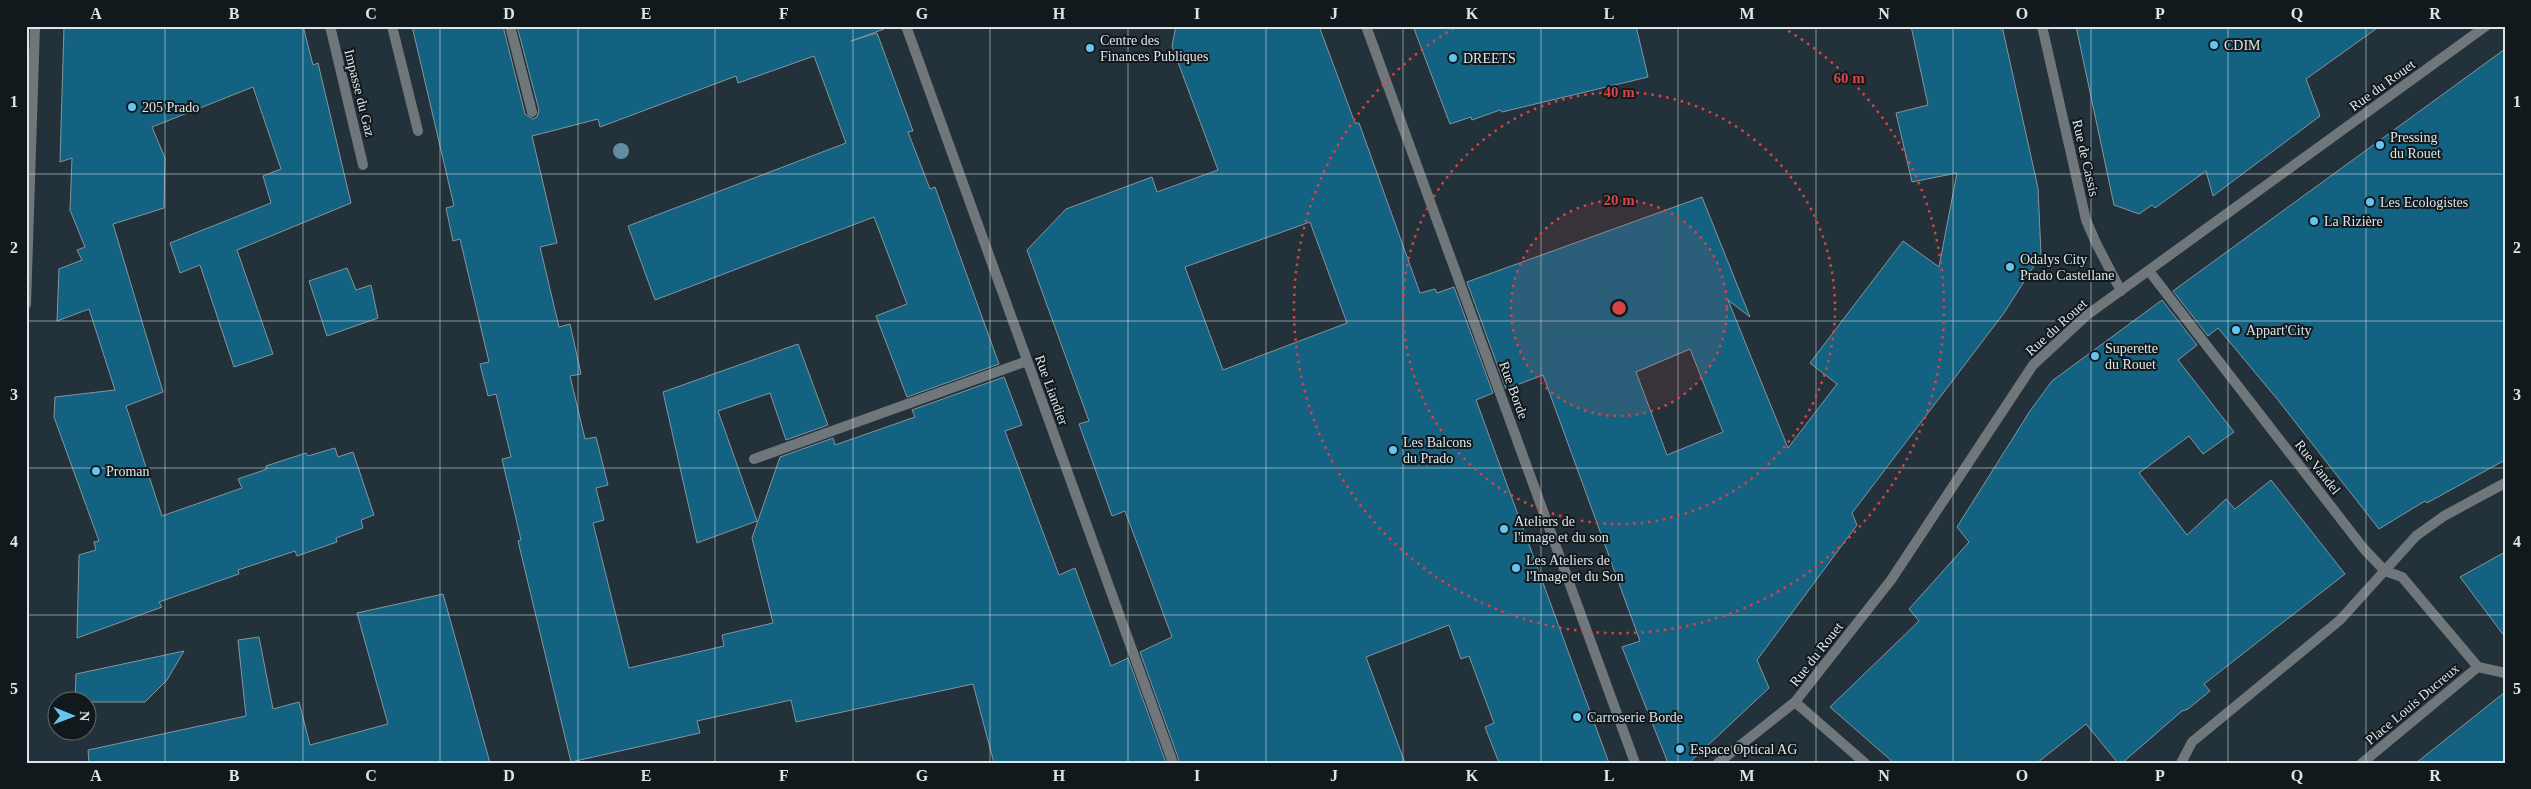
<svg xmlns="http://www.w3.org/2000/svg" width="2531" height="789" viewBox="0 0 2531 789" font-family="'Times New Roman',serif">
<rect width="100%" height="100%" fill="#23323a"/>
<g fill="#146281" stroke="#84959e" fill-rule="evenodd">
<path d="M64,26H303L313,65L318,63L351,203L237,250L273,354L234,367L200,265L180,273L170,243L271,203L263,176L281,169L253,87L152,127L165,158L164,208L113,224L163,392L126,406L162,516L242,488L238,479L267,469L266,466L306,453L308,456L335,448L338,457L353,452L374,515L361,520L363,528L336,538L337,542L297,556L295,551L238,570L239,574L159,602L162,607L77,638L79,555L96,550L94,542L99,541L54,417L55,397L115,390L89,309L57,321L59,269L82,260L77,250L85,247L70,210L72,158L60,162Z"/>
<path d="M412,26H503L525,114L533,119L537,117L539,110L517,26H883L884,29L851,41L877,33L913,131L908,132L930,189L935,187L999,364L907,397L876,316L907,304L874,217L655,300L628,226L846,143L814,56L738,83L736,76L600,127L598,119L532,136L557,243L540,247L559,327L570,324L581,374L570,376L585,439L596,437L608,485L596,488L604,520L593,523L629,668L724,646L722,635L773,623L752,538L780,457L833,438L835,445L915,417L912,410L1004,377L1022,425L1005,431L1059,575L1075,568L1111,666L1128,658L1166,763H994L973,684L796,722L791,700L697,721L700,733L571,762L518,541L521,540L502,459L511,457L496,394L488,396L480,364L489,362L460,239L453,241L446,208L454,206Z"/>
<path d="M1176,26H1319L1355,123H1359L1420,293L1435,289L1437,293L1454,287L1493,393L1476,400L1609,763H1499L1485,727L1494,723L1469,656L1461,659L1449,625L1366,657L1405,763H1180L1140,652L1172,637L1125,511L1112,516L1079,424L1089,421L1027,250L1066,209L1152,177L1157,192L1218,170L1172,46ZM1310,222L1347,323L1223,370L1185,267Z"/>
<path d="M1413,26H1636L1648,77L1502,112L1500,110L1472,120L1471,117L1450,124Z"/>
<path d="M1911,26H2002L2038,188L2041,255L2004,313L1852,513L1857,525L1757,660L1769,688L1689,763H1668L1622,647L1640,641L1543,375L1506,389L1467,282L1702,197L1750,317L1728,300L1788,448L1837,384L1810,363L1903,241L1939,267L1957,173L1912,182L1896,113L1928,105ZM1690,349L1723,432L1667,455L1636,372Z"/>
<path d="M2076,26H2380L2306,79L2320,116L2213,196L2206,171L2155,208L2152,205L2139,214L2114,205Z"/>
<path d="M2505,49V460L2427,503L2425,501L2379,529L2278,400L2218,328L2208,336L2173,291Z"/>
<path d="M347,268L356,290L371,285L378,318L327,336L309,281Z"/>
<path d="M2162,300L2197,345L2178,360L2234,432L2203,454L2189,436L2139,473L2187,535L2226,499L2235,509L2271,480L2345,574L2204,684L2210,691L2188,709L2182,711L2122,763H2118L2086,724L2037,763H1894L1830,707L1919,621L1909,609L1969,542L1957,527L2030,411L2052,381Z"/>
<path d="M798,344L828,425L786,440L770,393L718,411L757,521L697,543L663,392Z"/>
<path d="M2505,552V637L2460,577Z"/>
<path d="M443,594L490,763H89L88,750L246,716L238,640L259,637L273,709L299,702L310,745L388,724L357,613Z"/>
<path d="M184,651L167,680L145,702H75L76,674Z"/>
<path d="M2505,692V763H2416Z"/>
</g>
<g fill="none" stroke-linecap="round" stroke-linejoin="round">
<g stroke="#70777b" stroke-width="10">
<path d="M392,26L418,131"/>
<path d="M510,26L532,112"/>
<path d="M754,459L1027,361"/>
</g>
<g stroke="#70777b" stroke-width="10">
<path d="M330,26L363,165"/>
<path d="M906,26L1173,763"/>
<path d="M1366,26L1635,763"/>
<path d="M2042,26L2086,220L2096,243L2121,291"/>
<path d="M2149,271L2364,549L2385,571L2402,577L2478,667"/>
<path d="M26,304L35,26"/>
<path d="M2478,667L2505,673"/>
<path d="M1795,702L1865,763"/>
<path d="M1718,763L1795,702L1891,580L2033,365L2087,315L2486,26"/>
<path d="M2181,763L2192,742L2340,620L2416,536L2444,516L2505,483"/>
<path d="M2362,763L2478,667"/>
</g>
</g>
<circle fill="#618ca2" cx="621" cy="151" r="8"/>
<path fill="none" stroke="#dce5ea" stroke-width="1" stroke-opacity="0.55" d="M165,26V763M303,26V763M440,26V763M578,26V763M715,26V763M853,26V763M990,26V763M1128,26V763M1266,26V763M1403,26V763M1541,26V763M1678,26V763M1816,26V763M1953,26V763M2091,26V763M2228,26V763M2366,26V763M26,174H2505M26,321H2505M26,468H2505M26,615H2505"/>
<circle cx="1619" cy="308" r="108" fill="#d74445" fill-opacity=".12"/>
<g fill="none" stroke="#d74445" stroke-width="2.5" stroke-dasharray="2.5 5">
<circle cx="1619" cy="308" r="108"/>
<circle cx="1619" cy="308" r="216"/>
<path d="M1782 27A325 325 0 1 1 1456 27"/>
</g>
<g fill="#67c4f0" stroke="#12191c" stroke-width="2">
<circle cx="2214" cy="45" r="5"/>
<circle cx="1090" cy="48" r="5"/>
<circle cx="1453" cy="58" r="5"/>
<circle cx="132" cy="107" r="5"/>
<circle cx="2380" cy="145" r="5"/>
<circle cx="2370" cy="202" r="5"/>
<circle cx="2314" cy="221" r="5"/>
<circle cx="2010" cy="267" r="5"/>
<circle cx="2236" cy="330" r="5"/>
<circle cx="2095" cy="356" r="5"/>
<circle cx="1393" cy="450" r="5"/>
<circle cx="96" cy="471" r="5"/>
<circle cx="1504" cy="529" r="5"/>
<circle cx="1516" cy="568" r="5"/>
<circle cx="1577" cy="717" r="5"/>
<circle cx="1680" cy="749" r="5"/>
</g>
<g text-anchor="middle" stroke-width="4" stroke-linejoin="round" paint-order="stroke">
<g font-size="14" fill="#dce5ea" stroke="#12191c" text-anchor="start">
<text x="1100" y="45">Centre des<tspan x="1100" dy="16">Finances Publiques</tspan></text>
<text x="2224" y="50">CDIM</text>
<text x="1463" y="63">DREETS</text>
<text x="142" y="112">205 Prado</text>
<text x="2390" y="142">Pressing<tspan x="2390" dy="16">du Rouet</tspan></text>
<text x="2380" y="207">Les Ecologistes</text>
<text x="2324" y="226">La Rizière</text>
<text x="2020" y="264">Odalys City<tspan x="2020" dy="16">Prado Castellane</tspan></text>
<text x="2246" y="335">Appart'City</text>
<text x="2105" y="353">Superette<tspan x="2105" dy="16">du Rouet</tspan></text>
<text x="1403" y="447">Les Balcons<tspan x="1403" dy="16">du Prado</tspan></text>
<text x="106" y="476">Proman</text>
<text x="1514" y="526">Ateliers de<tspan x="1514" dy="16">l'image et du son</tspan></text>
<text x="1526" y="565">Les Ateliers de<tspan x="1526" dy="16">l'Image et du Son</tspan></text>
<text x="1587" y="722">Carroserie Borde</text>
<text x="1690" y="754">Espace Optical AG</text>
</g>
<g font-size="14" fill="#dce5ea" stroke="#12191c">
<text transform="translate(2382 85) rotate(-36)" y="5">Rue du Rouet</text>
<text transform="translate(360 93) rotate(76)" y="5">Impasse du Gaz</text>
<text transform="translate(2086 158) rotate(77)" y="5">Rue de Cassis</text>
<text transform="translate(2056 327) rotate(-42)" y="5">Rue du Rouet</text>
<text transform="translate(1052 390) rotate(70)" y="5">Rue Liandier</text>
<text transform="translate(1514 390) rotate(70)" y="5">Rue Borde</text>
<text transform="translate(2318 467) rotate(52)" y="5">Rue Vandel</text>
<text transform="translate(1816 654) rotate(-52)" y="5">Rue du Rouet</text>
<text transform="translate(2412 704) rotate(-40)" y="5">Place Louis Ducreux</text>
</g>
</g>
<circle cx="1619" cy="308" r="8" fill="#d74445" stroke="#12191c" stroke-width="2.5"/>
<g font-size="15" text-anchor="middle" font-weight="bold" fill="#d74445" stroke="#12191c" stroke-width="4" stroke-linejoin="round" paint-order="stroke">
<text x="1849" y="83">60 m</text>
<text x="1619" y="97">40 m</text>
<text x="1619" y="205">20 m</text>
</g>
<rect width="2531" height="789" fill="none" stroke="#12191c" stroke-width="55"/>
<g transform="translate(72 716) rotate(91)"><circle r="24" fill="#12191c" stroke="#636b6e"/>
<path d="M0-4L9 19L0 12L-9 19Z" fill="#67c4f0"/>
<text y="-8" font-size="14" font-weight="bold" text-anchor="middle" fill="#dce5ea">N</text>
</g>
<rect x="28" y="28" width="2476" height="734" fill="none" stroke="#dce5ea" stroke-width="2"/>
<g font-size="16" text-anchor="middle" font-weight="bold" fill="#dce5ea">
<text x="96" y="19">A</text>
<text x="234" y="19">B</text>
<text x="371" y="19">C</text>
<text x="509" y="19">D</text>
<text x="646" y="19">E</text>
<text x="784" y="19">F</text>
<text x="922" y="19">G</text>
<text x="1059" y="19">H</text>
<text x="1197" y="19">I</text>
<text x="1334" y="19">J</text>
<text x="1472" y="19">K</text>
<text x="1609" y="19">L</text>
<text x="1747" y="19">M</text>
<text x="1884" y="19">N</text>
<text x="2022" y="19">O</text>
<text x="2160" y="19">P</text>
<text x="2297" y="19">Q</text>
<text x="2435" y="19">R</text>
<text x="14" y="107">1</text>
<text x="2517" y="107">1</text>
<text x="14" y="253">2</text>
<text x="2517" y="253">2</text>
<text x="14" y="400">3</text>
<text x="2517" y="400">3</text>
<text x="14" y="547">4</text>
<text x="2517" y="547">4</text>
<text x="14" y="694">5</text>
<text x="2517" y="694">5</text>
<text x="96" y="781">A</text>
<text x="234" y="781">B</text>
<text x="371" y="781">C</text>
<text x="509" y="781">D</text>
<text x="646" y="781">E</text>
<text x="784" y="781">F</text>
<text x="922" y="781">G</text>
<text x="1059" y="781">H</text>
<text x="1197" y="781">I</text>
<text x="1334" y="781">J</text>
<text x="1472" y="781">K</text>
<text x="1609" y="781">L</text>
<text x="1747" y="781">M</text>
<text x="1884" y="781">N</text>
<text x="2022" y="781">O</text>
<text x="2160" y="781">P</text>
<text x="2297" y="781">Q</text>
<text x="2435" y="781">R</text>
</g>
</svg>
